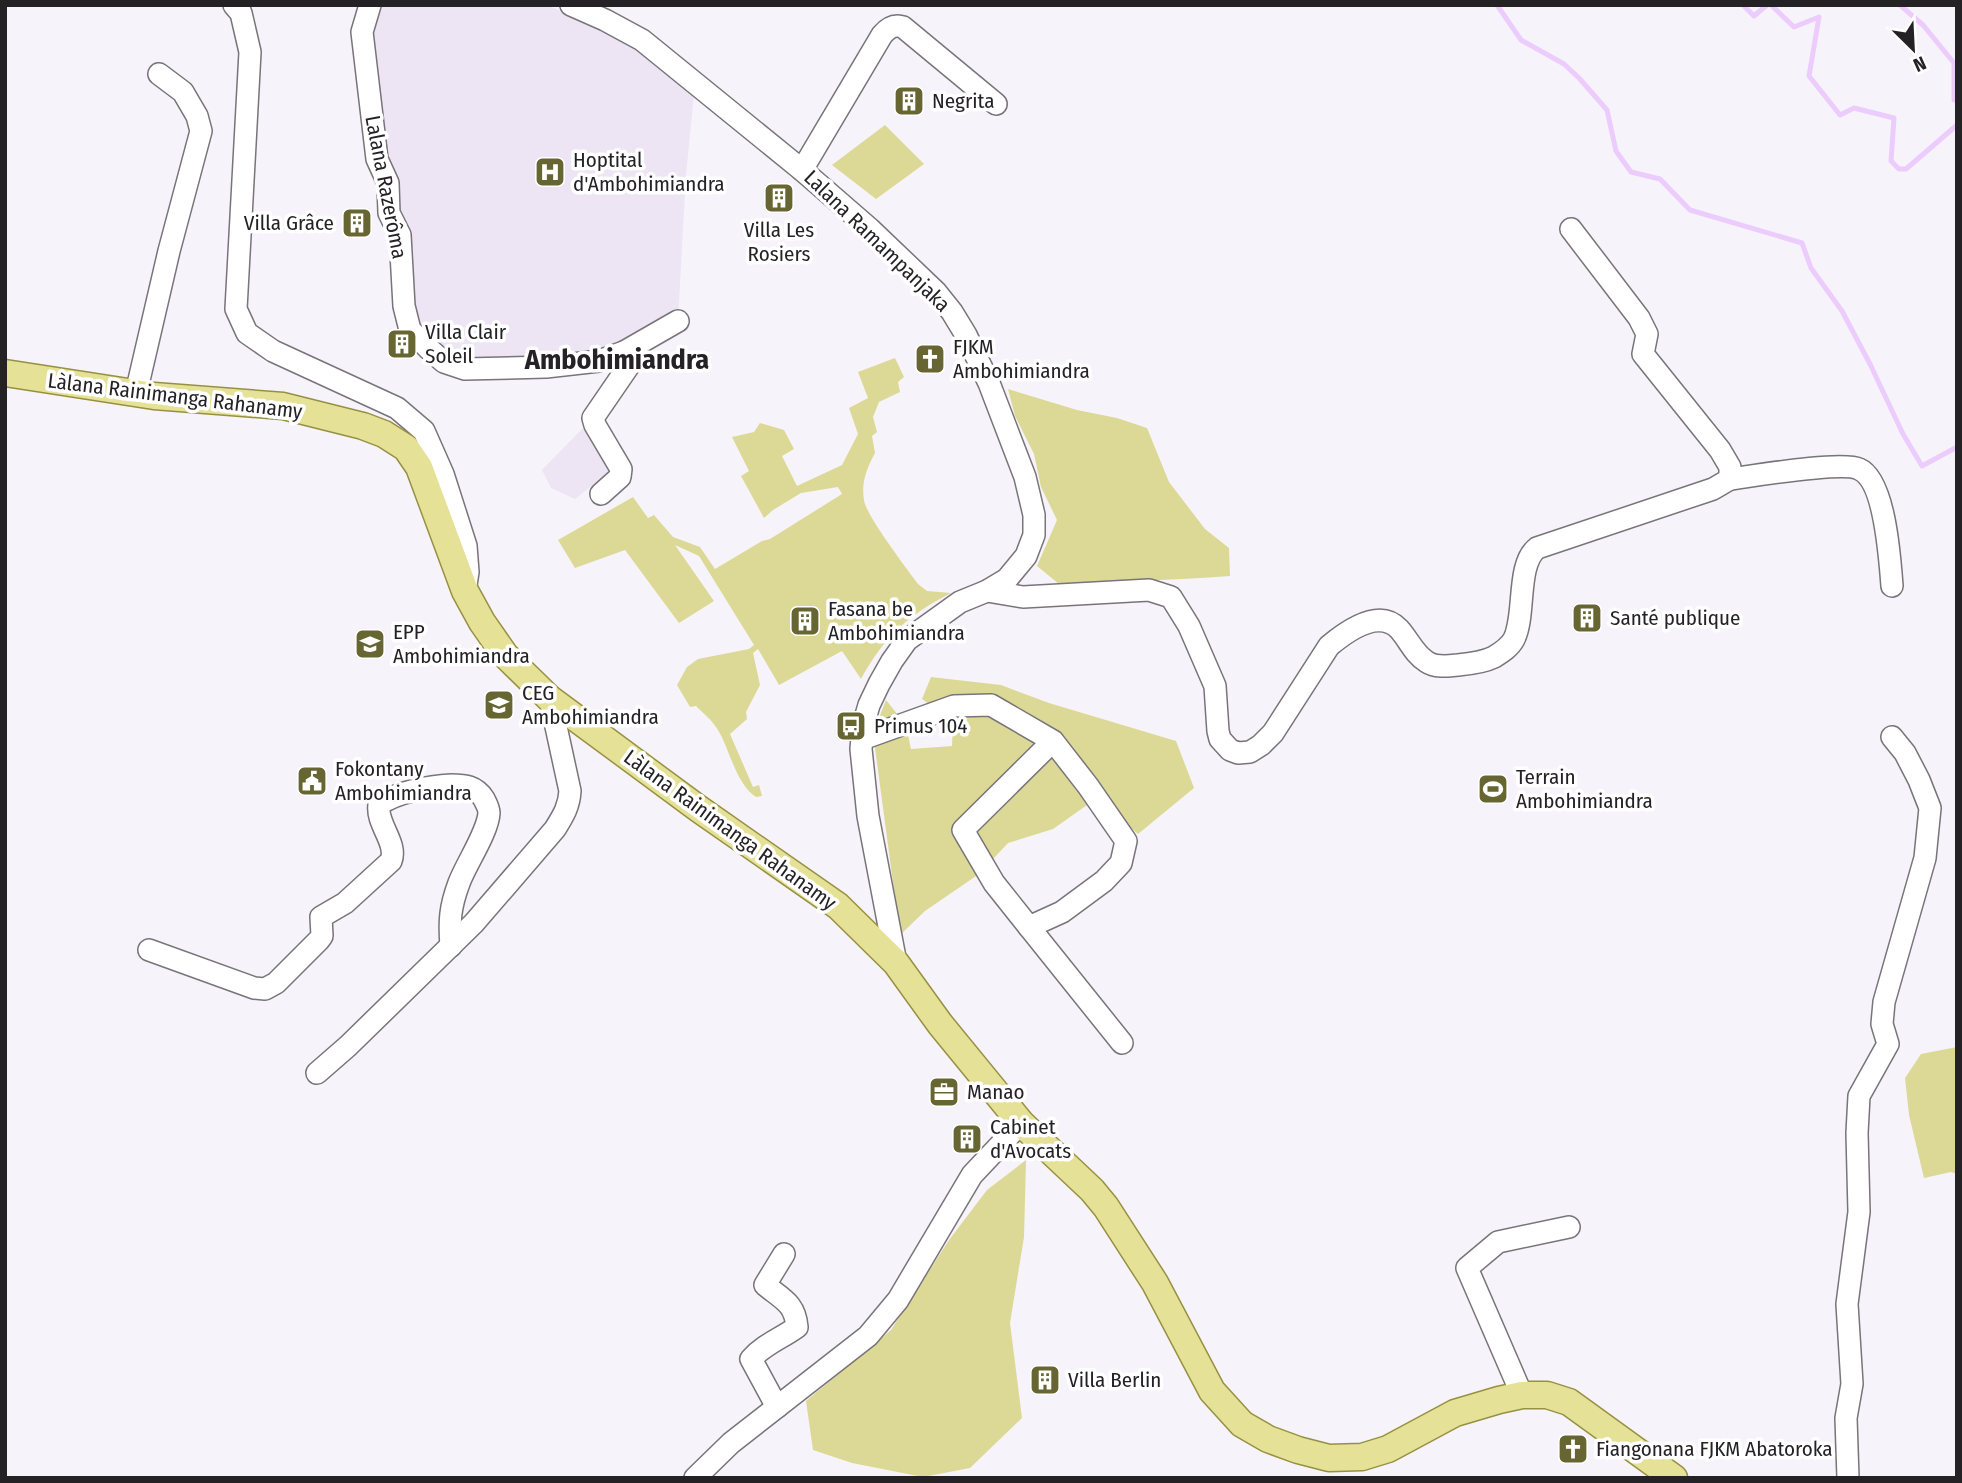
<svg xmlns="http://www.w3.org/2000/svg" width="1962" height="1483" viewBox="0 0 1962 1483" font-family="'Fira Sans Condensed',sans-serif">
<rect width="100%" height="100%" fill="#f7f3fa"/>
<g fill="#ede5f3">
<path d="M380,5H547L584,21L638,50L694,94L686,175L678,321L624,352L465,369L410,330L362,32Z"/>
<path d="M582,429L593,431L612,470L575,499L551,488L542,470Z"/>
</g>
<g fill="#dcd996">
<path d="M885,125L924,164L876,199L832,165Z"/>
<path d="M895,358L904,377L898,382L900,392L879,402L873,417L877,432L872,436L875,453C867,468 861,482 864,500C865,514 907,569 918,584L927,591L951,593C908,615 884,637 861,679L842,651L779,685L758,649L753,653L760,685L746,712L747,719L730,734L753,787L759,785L762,796L756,797C736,784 730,750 718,730C712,720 704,714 696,706L690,707L677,685L687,667L698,659L749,649L754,645L699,556L675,545L714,601L679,623L625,550L575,568L558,540L633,497L648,518L654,515L673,537L700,547L715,569L762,541L770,539L842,494L838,487L801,493L773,510L764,518L741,476L749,471L732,437L754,432L760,423L784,430L794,449L782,456L797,486L842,465L858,434L849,408L868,398L858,372Z"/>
<path d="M1008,389L1077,410L1117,418L1147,428L1169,482L1205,529L1229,548L1230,576C1173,581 1116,580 1059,584L1037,566L1057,520L1041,487L1034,454L1015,416Z"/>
<path d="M931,677L1001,685L1049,703L1176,741L1194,788L1138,834L1097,798L1053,829L1008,843L979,874L925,911L900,935L873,733L886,700L906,725L911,749L952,746L953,722L922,699Z"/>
<path d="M1957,1047V1174L1951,1172L1924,1178L1909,1115L1905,1078L1921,1054Z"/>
<path d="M1026,1160L1024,1237L1010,1323L1022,1418L970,1468L923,1477L852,1463L813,1450L806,1401L891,1330L949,1240L987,1190Z"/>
</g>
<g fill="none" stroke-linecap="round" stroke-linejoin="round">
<g stroke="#ebccfd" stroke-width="5">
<path d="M1497,5L1521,40L1564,64L1579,78L1607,110L1616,151L1631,172L1660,179L1690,210L1802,243L1811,268L1842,311L1870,364L1903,434L1922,466L1957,447"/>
<path d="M1743,5L1754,16L1767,5"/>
<path d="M1771,5L1794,27L1819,17L1809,76L1840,115L1854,108L1894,118L1891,161L1899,169H1906L1957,125"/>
<path d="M1900,5L1923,25L1954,63V100L1957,101"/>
</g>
<g stroke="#78747a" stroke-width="24">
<g id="minor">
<path d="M234,5L241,13L250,52L236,309L247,333L273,351L397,408L424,431L443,474L466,546L468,572L466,585"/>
<path d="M370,5L362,32L377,159L388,183L389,213L400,235L404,306L410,330L429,349L444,362L465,369L546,367L599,361L624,352L678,321"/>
<path d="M571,5L605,20L642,40L802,170L870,229L936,292L952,312L966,335L989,383L1025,477L1034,515V535L1026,556L1007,579L987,591L960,602L907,640L892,661L879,684L869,705L863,726L861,749L868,816L896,963"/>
<path d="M802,170L882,35C888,28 894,24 903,27L996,104"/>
<path d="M136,393L169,251L201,131L197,116L183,92L159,74"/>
<path d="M1730,479C1753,476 1842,461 1859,469C1885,480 1890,560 1892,586"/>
<path d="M601,494L620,477L621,469L595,425L593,418L630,364L632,356L624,352"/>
<path d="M987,591L1023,597L1149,590L1171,597L1189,626L1215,686L1218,731L1220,739L1230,750L1238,753L1250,752L1261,745L1273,733L1329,646C1347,631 1379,608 1399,629C1409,640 1414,654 1427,662C1436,668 1448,666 1458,665C1469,664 1484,662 1494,657C1502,652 1510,647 1514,639C1526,615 1516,565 1537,548L1713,489L1730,479V467L1720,450L1643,354L1647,334L1639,318L1571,229"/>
<path d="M862,739L954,706L991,705L1053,741L1088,786L1126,841L1121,863L1104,881L1062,912L1029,927L994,883L963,830L1053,741"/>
<path d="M1029,927L1122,1043"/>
<path d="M149,950L254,988L265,989L276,983L319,940L322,936L321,917L345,903L391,861C398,843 376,824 379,805C395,792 431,786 451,785C465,785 476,786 484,799C486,803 489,808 489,813C488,832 466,864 459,883C450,907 449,921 451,946"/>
<path d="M317,1073L348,1046L474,923L555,829C563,816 569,807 570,791L550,699"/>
<path d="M1522,1395L1467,1268L1498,1242L1569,1227"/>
<path d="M777,1407L751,1359C763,1345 782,1338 797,1327C795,1303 782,1299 765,1285L784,1254"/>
<path d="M695,1478L731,1443L868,1336L898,1300L972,1175L1021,1123"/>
<path d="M1848,1478L1846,1418L1852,1384L1847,1304L1859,1212L1857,1133L1859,1096L1888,1044L1882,1024L1884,1002L1925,858L1930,808L1919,780L1905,753L1892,737"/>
</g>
</g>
<g stroke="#969142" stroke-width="29">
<path id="major" d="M5,373L154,396L283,406L363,426L384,434L406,448L419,467L465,591L482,622L505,655L550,699L699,809L838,906L896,963L940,1024L1021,1123L1092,1190L1106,1207L1155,1283L1212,1391L1242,1424L1268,1439L1298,1450L1329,1458L1362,1457L1388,1449L1455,1413L1499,1400L1522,1395H1547L1569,1402L1674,1478"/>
</g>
<use href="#minor" stroke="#fff" stroke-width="21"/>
<use href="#major" stroke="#e5e197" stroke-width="26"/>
</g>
<defs>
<g id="building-square" transform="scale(1.575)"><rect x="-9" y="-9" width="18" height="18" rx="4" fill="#676532" stroke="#fff"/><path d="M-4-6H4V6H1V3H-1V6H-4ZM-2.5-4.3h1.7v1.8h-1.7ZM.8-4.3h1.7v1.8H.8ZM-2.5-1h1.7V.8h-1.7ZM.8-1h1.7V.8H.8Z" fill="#fff"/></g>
<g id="hospital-square" transform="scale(1.575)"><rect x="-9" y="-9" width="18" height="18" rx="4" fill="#676532" stroke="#fff"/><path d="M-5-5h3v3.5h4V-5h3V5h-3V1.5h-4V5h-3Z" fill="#fff"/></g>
<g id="church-square" transform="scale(1.575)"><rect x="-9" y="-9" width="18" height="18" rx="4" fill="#676532" stroke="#fff"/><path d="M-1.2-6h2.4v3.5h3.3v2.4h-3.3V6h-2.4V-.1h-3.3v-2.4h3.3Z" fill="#fff"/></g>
<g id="school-square" transform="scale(1.575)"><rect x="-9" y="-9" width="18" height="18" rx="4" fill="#676532" stroke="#fff"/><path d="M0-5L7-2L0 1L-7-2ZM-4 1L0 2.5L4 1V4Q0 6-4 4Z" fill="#fff"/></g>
<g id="bus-square" transform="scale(1.575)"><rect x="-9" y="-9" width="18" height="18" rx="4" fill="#676532" stroke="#fff"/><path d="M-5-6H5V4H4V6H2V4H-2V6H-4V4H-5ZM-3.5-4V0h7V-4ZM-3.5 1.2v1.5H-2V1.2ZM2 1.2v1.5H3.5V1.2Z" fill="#fff"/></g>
<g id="civic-square" transform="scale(1.575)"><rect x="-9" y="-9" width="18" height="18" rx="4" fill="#676532" stroke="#fff"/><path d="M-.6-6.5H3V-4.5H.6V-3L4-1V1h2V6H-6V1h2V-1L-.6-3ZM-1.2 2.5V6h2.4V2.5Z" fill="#fff"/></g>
<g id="stadium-square" transform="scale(1.575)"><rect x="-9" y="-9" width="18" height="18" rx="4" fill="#676532" stroke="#fff"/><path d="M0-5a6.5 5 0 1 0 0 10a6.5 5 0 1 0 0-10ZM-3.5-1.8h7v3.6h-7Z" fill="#fff"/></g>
<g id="office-square" transform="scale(1.575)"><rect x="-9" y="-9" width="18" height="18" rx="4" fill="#676532" stroke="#fff"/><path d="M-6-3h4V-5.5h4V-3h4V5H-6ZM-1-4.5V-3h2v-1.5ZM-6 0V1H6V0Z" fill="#fff"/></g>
</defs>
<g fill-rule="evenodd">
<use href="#building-square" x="909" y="101"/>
<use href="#hospital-square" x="550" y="172"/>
<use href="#building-square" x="779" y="198"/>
<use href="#building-square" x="357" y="223"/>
<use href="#building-square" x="402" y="344"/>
<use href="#church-square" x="930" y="359"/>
<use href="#building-square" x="1587" y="618"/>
<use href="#building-square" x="805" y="621"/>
<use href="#school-square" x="370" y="644"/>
<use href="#school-square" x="499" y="705"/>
<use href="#bus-square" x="851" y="726"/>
<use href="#civic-square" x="312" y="781"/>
<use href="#stadium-square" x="1493" y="789"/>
<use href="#office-square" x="944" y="1092"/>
<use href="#building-square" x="967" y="1139"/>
<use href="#building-square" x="1045" y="1380"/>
<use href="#church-square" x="1573" y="1449"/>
</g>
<g text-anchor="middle" stroke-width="7" stroke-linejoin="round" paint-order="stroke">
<g font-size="21" fill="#242225" stroke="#fff" text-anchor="start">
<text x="932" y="108">Negrita</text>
<text x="573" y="167">Hoptital<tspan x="573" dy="24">d'Ambohimiandra</tspan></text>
<text x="334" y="230" text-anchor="end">Villa Grâce</text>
<text x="779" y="237" text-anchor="middle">Villa Les<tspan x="779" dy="24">Rosiers</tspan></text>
<text x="425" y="339">Villa Clair<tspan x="425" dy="24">Soleil</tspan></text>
<text x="953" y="354">FJKM<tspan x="953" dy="24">Ambohimiandra</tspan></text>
<text x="828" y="616">Fasana be<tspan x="828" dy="24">Ambohimiandra</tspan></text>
<text x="1610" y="625">Santé publique</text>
<text x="393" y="639">EPP<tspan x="393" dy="24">Ambohimiandra</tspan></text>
<text x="522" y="700">CEG<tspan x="522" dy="24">Ambohimiandra</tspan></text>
<text x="874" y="733">Primus 104</text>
<text x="335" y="776">Fokontany<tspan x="335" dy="24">Ambohimiandra</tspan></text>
<text x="1516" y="784">Terrain<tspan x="1516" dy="24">Ambohimiandra</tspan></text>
<text x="967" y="1099">Manao</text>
<text x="990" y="1134">Cabinet<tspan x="990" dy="24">d'Avocats</tspan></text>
<text x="1068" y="1387">Villa Berlin</text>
<text x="1596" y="1456">Fiangonana FJKM Abatoroka</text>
</g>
<g font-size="21" fill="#242225" stroke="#fff">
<text transform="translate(386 187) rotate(79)" y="7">Lalana Razerôma</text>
<text transform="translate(877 241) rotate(44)" y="7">Lalana Ramampanjaka</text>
<text transform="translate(175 396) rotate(7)" y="7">Làlana Rainimanga Rahanamy</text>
<text transform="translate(730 830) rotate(36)" y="7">Làlana Rainimanga Rahanamy</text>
</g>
<g font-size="28" font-weight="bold" fill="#242225" stroke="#fff">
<text x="617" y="369">Ambohimiandra</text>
</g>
</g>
<rect width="1962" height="1483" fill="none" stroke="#242225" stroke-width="14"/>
<g transform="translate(1913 49) rotate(156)" stroke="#ffffff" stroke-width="5" paint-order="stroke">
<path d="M0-5L12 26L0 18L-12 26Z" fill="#242225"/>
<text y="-10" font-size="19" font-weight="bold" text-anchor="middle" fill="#242225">N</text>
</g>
</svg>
